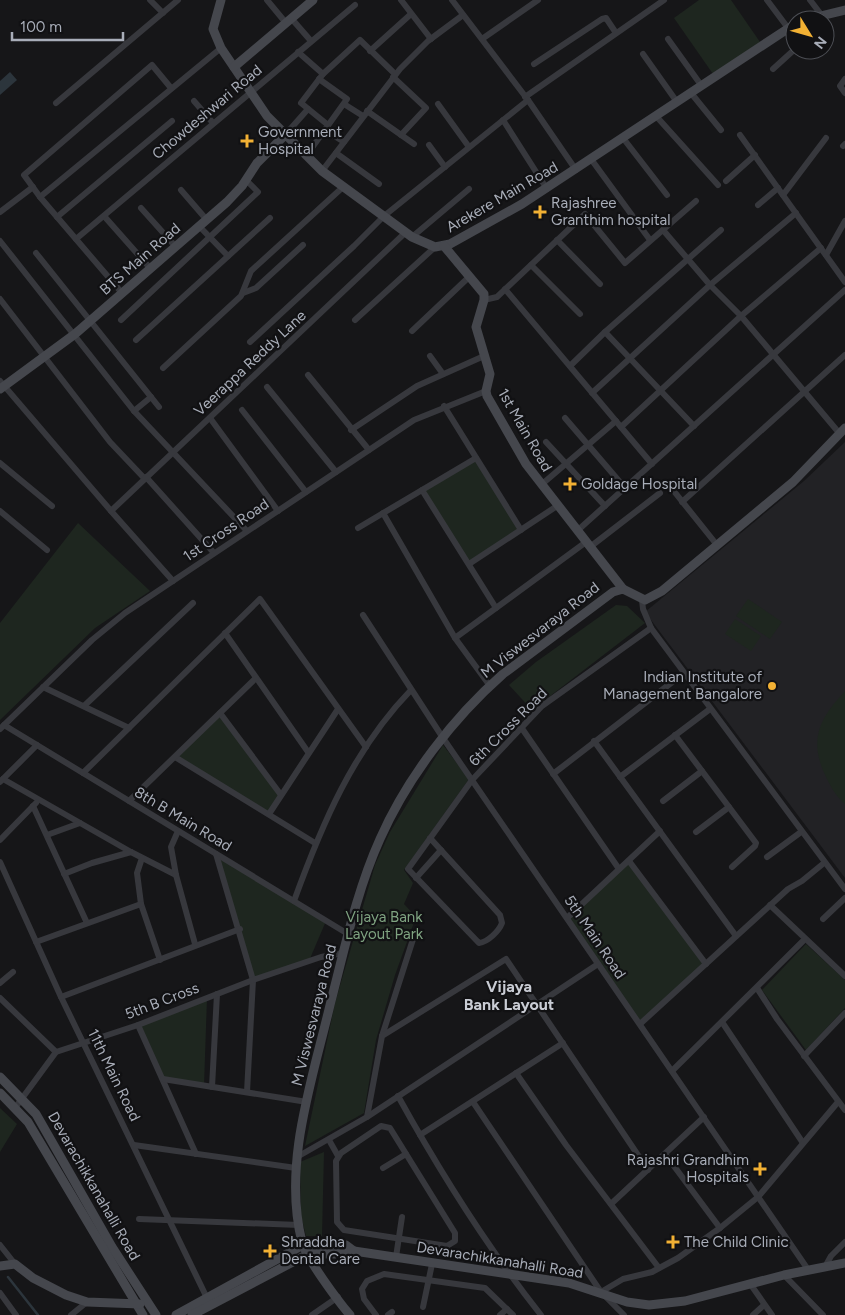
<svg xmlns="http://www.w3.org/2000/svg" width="845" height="1315" viewBox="0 0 845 1315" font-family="Figtree,sans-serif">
<rect width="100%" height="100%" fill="#161618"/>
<path fill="#222225" d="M845,442V878L645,612L804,481Z"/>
<g fill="#1e261f">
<path d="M699,0H731L760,42L713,74L674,18Z"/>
<path d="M476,458L521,530L469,564L422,490Z"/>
<path d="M78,523L150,591L95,628L0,720V623Z"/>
<path d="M748,599L782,622L770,639L736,616Z"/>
<path d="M616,605L627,606L645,623L532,710L509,685L536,662Z"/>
<path d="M735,619L761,636L751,651L725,634Z"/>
<path d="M845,691V804C836,796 832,789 827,779C808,741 818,720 845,691Z"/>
<path d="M220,713L281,795L269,814L175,757Z"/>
<path d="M443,745L469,779L404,870L413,883L404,904L416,917L395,975L376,1040L364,1113L305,1146L335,1003L375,865L390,832Z"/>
<path d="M216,854L326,921L309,961L253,980Z"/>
<path d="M629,861L706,964L640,1024L567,918Z"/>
<path d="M806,944L845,980V1008L806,1050L762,990Z"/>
<path d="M207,998L204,1086L163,1079L138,1025Z"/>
<path d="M0,1108L17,1124L0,1152Z"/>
<path d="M324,1152L322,1236H306L301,1216L300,1162Z"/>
</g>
<path fill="#2c353c" d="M10,72L17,80L0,95V81Z"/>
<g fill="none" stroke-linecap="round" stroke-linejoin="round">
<path stroke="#2c353c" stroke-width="2.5" d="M8,1277L38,1315"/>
<g stroke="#37383d" stroke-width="6">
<path d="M150,0L163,13"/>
<path d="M267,0L286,23"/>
<path d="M401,0L431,39"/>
<path d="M452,0L528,100L576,170"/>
<path d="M767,0L788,28"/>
<path d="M810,0L823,17"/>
<path d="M291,18L311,41"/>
<path d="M482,39L538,0"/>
<path d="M668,39L701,85"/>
<path d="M370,51L411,14"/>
<path d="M298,52L323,74"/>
<path d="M643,54L677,102"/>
<path d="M534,64L602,19L606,18L616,33"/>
<path d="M773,69L795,49"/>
<path d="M393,77L426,108L401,135"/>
<path d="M845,79L840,86L845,93"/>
<path d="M691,93L721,130"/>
<path d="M525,97L664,0"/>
<path d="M194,101L213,123"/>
<path d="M56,103L178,0"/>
<path d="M344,104L363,116"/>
<path d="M438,104L469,147"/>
<path d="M367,111L414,144"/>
<path d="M656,116L718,185"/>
<path d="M503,120L547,189"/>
<path d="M328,125L301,103L323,74L360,40L395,74"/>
<path d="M325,130L344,142"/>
<path d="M285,135L308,109"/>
<path d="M740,135L845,282"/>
<path d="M623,138L667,195"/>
<path d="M429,145L445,167"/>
<path d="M843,146L845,144"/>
<path d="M336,153L379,184"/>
<path d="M306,156L347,99L319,79"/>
<path d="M591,159L650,240"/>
<path d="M322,171L400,69L428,41L463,15"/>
<path d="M726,181L755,155"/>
<path d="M181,190L206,219"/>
<path d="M783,195L826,138"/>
<path d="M40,197L24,175L152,65L171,88"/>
<path d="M758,205L778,188"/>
<path d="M141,208L175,246"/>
<path d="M0,212L33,187"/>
<path d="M104,216L150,268"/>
<path d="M57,217L172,121"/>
<path d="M199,226L228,256"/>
<path d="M663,230L710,285L741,316L840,434"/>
<path d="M412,237L469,189"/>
<path d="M76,239L355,5"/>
<path d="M557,240L600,284"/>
<path d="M0,241L134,411L247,531"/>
<path d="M36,253L159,407"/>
<path d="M826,255L845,221"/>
<path d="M531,265L580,314"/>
<path d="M505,289L652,464"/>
<path d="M122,293L40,197L221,48"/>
<path d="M243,293L256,288L303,245"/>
<path d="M0,299L110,442L145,479"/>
<path d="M484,300L497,297L585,214L625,263L696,201"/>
<path d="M121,320L258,192L246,180"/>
<path d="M355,320L435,247"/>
<path d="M412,331L470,276"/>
<path d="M605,332L694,426"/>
<path d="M136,340L270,218"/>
<path d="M250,342L354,246L384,216L528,100"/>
<path d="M430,356L443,374"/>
<path d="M570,366L605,332L721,230"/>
<path d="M163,368L241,296L251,271L343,187"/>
<path d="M308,375L369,450"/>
<path d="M0,381L111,511L173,581"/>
<path d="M267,387L336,472"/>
<path d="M592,393L710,285L796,213"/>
<path d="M444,406L521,530"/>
<path d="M242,410L306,492"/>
<path d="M134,411L151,397"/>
<path d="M210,418L278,511"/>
<path d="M565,418L625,488"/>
<path d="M621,427L741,316L821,248"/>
<path d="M351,430L417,386L484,356"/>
<path d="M546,442L605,506"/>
<path d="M0,463L52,506"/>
<path d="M146,477L214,553"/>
<path d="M541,485L616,421"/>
<path d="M422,490L496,608"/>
<path d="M673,490L717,545"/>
<path d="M682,502L845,355"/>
<path d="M0,511L47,550"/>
<path d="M111,511L406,232"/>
<path d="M383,513L455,638L490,686"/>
<path d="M358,528L476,458"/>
<path d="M577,531L845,290"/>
<path d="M590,547L660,493"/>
<path d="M469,564L557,506"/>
<path d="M642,600L643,609L651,628L845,889"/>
<path d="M363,615L443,738L809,1271"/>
<path d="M225,633L308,752"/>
<path d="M455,638L586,542"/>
<path d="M43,687L129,728"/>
<path d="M84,706L193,603"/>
<path d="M220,713L281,795"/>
<path d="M4,725L348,934"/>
<path d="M521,727L619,869"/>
<path d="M0,729L92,640L125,613L414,420L486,391"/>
<path d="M675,735L756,843L755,846L732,867"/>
<path d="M594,741L736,936"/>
<path d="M175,757L315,843"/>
<path d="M83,773L260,599L366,747"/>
<path d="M553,774L684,673"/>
<path d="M620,777L710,709"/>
<path d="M3,779L131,852L176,875"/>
<path d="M0,782L37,745"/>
<path d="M129,801L256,678"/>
<path d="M663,801L702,771"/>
<path d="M33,806L87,923"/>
<path d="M269,814L338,709"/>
<path d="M178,831L171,847L176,875L195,944"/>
<path d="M696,832L729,807"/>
<path d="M47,835L80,823"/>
<path d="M430,838L500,915L502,923C499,931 488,942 479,943L408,869L472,780L542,706L651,628"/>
<path d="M0,840L36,803"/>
<path d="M216,854L253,980L247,1092"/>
<path d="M767,857L801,832"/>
<path d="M142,858L137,873L141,904L160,960"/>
<path d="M629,861L706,964"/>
<path d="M0,862L61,997L207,1298"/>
<path d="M64,874L92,863L131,852"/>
<path d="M416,878L441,850"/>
<path d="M294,901C322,824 353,750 411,690"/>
<path d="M770,905L845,976"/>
<path d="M567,918L660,831"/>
<path d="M823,919L845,898"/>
<path d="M36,942L141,904"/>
<path d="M0,983L13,972"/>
<path d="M757,988L777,1019L845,1110"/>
<path d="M61,997L240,929"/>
<path d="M0,998L56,1052"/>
<path d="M722,1022L803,1143"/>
<path d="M640,1024L788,889L802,881L824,863"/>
<path d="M138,1025L196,1154"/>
<path d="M382,1036L415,933"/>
<path d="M804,1056L845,1013"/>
<path d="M672,1071L805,939"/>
<path d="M516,1073L566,1145L659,1268"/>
<path d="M163,1079L307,1102"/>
<path d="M212,1087L217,994"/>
<path d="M398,1096C440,1172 487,1247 541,1315"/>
<path d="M473,1102L601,1292L624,1315"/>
<path d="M15,1108L56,1052L138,1025L253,980L321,957L343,953"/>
<path d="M367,1117L382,1036L506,959L648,1170"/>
<path d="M381,1126L390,1128L455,1233V1241L447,1246L344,1230L337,1222L336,1161L341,1153Z"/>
<path d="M420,1135L563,1043"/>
<path d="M329,1140L338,1156"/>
<path d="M134,1145L296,1168"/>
<path d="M665,1154L720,1228"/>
<path d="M297,1157L367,1117L598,964"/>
<path d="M383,1168L406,1154"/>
<path d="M611,1204L704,1117"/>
<path d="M139,1219L299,1225"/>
<path d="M0,1245L15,1264"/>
<path d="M396,1257L402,1217"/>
<path d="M825,1267L831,1256L845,1242"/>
<path d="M784,1275L823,1315"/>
<path d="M751,1285L772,1315"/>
<path d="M601,1292L623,1279L652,1272L678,1258L720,1228L758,1197L838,1102"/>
<path d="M0,1293L16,1315"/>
<path d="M423,1307L432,1264"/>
<path d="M71,1315L87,1302"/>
<path d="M312,1315L338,1297"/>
<path d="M376,1315L364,1299L362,1289L367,1281L384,1274L485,1288L513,1315"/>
<path d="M388,1315L392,1312"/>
<path d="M500,1315L507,1309"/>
<path d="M753,1315L764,1305"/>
</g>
<g stroke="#45474d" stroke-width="9">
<path d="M221,0L213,29L221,48L267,116L322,171L412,237L435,247L450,244L522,204L795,24"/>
<path d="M804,20L845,10"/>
<path d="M234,67L313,0"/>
<path d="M444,246L484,294V300L476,327L490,374L486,391L487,396L526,464L623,589"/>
<path d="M0,389L75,334L227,202L242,186L257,163L285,135"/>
<path d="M0,1077L36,1114L112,1247L156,1315"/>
<path d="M0,1093L28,1122L143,1315"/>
<path d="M0,1266L15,1264L33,1278L66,1295L87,1302L140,1304"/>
<path d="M176,1315L303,1245H346L354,1251"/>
<path d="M192,1315L308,1254H345L354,1251L569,1283L627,1302L649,1305L685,1301L784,1275L845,1263"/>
<path d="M350,1315C338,1301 306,1258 302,1242C282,1164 313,1078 331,1001C345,947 357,890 380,839C407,778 453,718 503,674L613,592L623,589L645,600L662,591L793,482L845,428"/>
</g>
</g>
<g fill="#f2b134" stroke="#111113" stroke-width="2">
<path d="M244.5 133.5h5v5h5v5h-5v5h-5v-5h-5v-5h5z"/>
<path d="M537.5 204.5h5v5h5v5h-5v5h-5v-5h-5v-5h5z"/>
<path d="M567.5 476.5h5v5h5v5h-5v5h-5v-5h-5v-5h5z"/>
<circle cx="772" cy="686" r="5"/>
<path d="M757.5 1161.5h5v5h5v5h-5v5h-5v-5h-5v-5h5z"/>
<path d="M670.5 1234.5h5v5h5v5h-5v5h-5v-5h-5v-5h5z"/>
<path d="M267.5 1243.5h5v5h5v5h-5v5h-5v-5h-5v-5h5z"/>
</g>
<g text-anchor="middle" stroke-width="4.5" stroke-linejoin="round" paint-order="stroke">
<g font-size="15" fill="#a8adb8" stroke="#111113">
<text transform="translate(207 112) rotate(-40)" y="5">Chowdeshwari Road</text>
<text transform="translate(502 197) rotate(-30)" y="5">Arekere Main Road</text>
<text transform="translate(140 259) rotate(-41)" y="5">BTS Main Road</text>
<text transform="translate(250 363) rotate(-43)" y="5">Veerappa Reddy Lane</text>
<text transform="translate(525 430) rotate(60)" y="5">1st Main Road</text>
<text transform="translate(226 530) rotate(-34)" y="5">1st Cross Road</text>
<text transform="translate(540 630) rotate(-38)" y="5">M Viswesvaraya Road</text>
<text transform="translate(508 727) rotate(-45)" y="5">6th Cross Road</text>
<text transform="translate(183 819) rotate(31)" y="5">8th B Main Road</text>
<text transform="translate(595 937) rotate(56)" y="5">5th Main Road</text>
<text transform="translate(162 1001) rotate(-21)" y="5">5th B Cross</text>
<text transform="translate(314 1015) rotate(-76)" y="5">M Viswesvaraya Road</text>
<text transform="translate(114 1075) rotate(64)" y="5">11th Main Road</text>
<text transform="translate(94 1186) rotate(60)" y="5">Devarachikkanahalli Road</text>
<text transform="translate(500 1260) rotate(9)" y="5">Devarachikkanahalli Road</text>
</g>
<g font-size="15" fill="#a8adb8" stroke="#111113" text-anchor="start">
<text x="258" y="137">Government<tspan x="258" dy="17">Hospital</tspan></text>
<text x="551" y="208">Rajashree<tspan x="551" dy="17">Granthim hospital</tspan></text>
<text x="581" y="489">Goldage Hospital</text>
<text x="762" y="682" text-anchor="end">Indian Institute of<tspan x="762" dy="17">Management Bangalore</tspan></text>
<text x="749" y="1165" text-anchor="end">Rajashri Grandhim<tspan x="749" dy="17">Hospitals</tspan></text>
<text x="281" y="1247">Shraddha<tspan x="281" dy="17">Dental Care</tspan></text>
<text x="684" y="1247">The Child Clinic</text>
</g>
<g font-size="15" fill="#7fa381" stroke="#111113">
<text x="384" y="922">Vijaya Bank<tspan x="384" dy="17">Layout Park</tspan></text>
</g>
<g font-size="16" font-weight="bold" fill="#c9ccd4" stroke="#111113">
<text x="509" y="992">Vijaya<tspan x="509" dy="18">Bank Layout</tspan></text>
</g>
</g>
<g transform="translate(810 35) rotate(127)"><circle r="24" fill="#111113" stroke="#4d4f55"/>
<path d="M0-4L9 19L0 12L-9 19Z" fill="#f2b134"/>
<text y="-8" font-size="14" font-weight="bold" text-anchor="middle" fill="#a8adb8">N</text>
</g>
<path d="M12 32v8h111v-8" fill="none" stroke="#a8adb8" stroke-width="2.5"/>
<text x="20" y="32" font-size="15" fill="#a8adb8" stroke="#111113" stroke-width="4" paint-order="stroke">100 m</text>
</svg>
